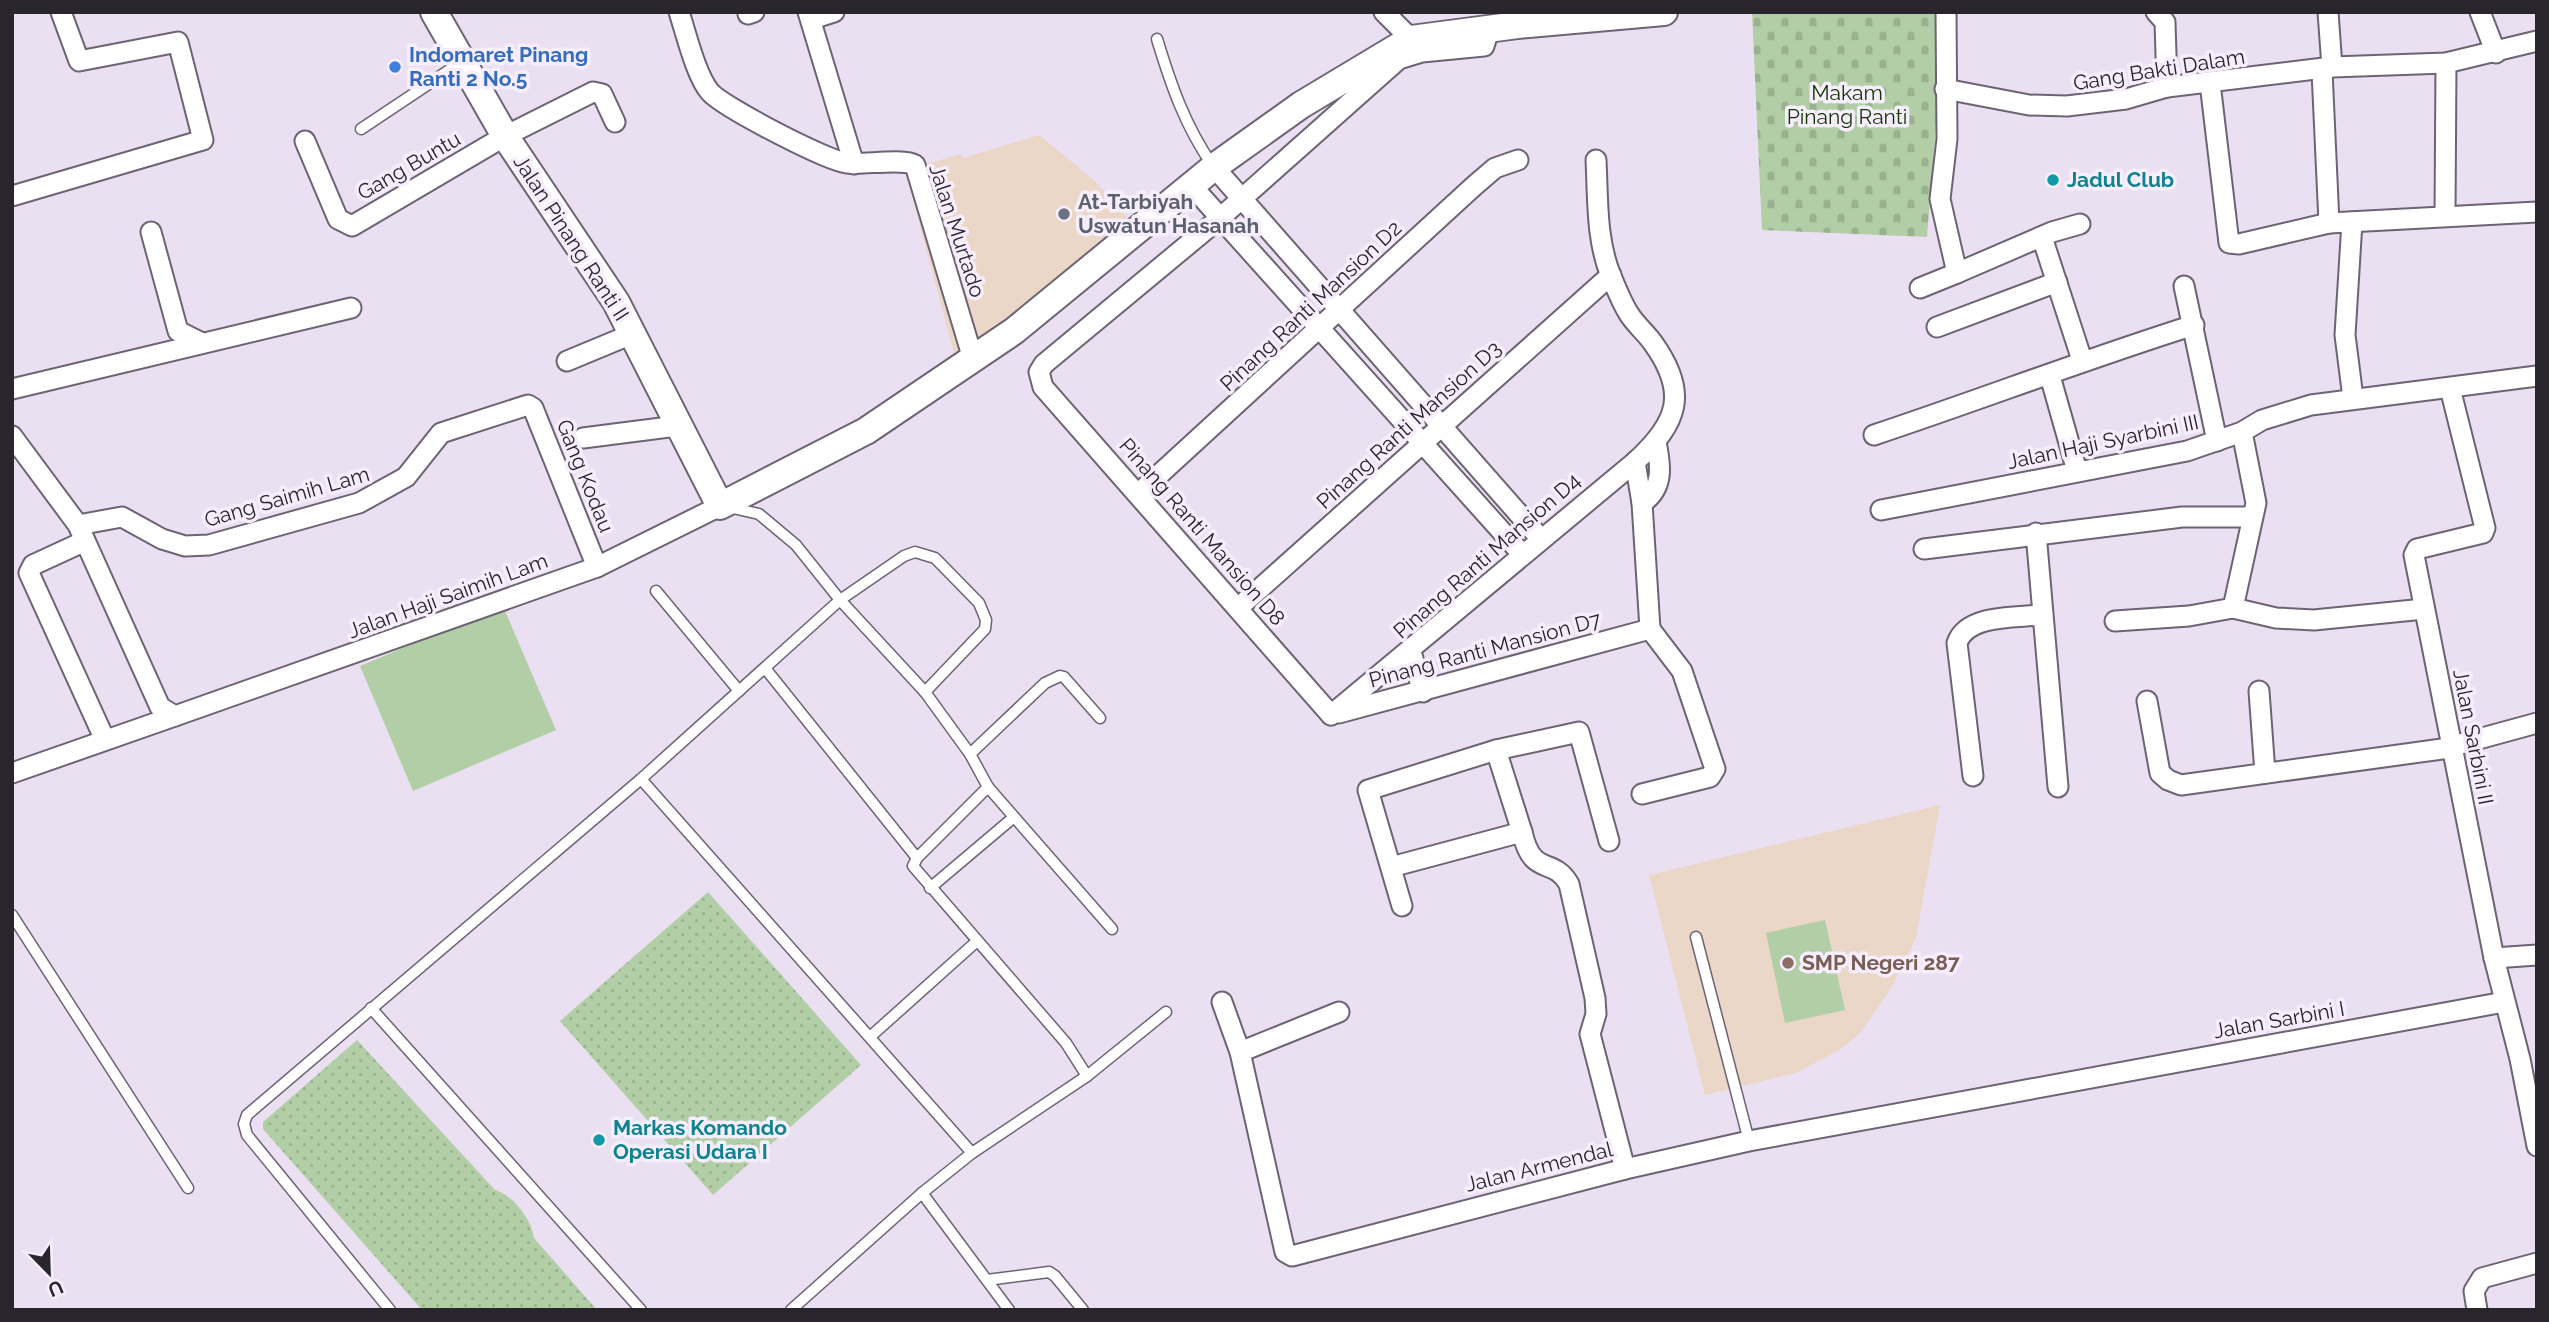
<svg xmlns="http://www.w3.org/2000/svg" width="2549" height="1322" viewBox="0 0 2549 1322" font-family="Raleway,sans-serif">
<defs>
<pattern id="cemetery-stones" width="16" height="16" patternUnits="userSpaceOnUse" patternTransform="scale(1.75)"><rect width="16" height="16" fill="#b2cea6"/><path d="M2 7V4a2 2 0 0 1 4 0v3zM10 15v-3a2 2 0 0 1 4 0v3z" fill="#99b18f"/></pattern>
<pattern id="garden-dots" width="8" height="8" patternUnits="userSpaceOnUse" patternTransform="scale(1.75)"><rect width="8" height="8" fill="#b2cea6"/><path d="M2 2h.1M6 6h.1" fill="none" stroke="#99b18f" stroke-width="1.8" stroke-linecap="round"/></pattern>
</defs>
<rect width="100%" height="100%" fill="#ebe0f2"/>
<g fill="#ead7c7">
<path d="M1039,135L1095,181L1134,225L1000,334L955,357L905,170L961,154L963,158Z"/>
<path d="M1940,805L1916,938L1892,987L1861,1032L1841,1049L1796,1073L1705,1095L1649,875Z"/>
</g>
<g fill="#b2cea6">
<path d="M503,606L556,730L413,791L360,666Z"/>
<path d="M1825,920L1845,1010L1785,1023L1766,933Z"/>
</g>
<path fill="url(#cemetery-stones)" d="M1752,12H1945L1927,237L1762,230Z"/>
<g fill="url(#garden-dots)">
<path d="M708,892L861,1065L713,1195L560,1021Z"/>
<path d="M357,1040L495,1190C513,1195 532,1220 534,1238L597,1310H422L263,1129V1122Z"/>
</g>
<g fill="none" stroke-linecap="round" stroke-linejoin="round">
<g stroke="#6d6373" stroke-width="13">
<g id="lane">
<path d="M1157,39C1171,85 1185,126 1213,166"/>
<path d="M361,129L460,63"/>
<path d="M733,508L759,514L796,545L840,600L925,692L970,754L988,787L1112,929"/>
<path d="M656,591L739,691"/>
<path d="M765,668L917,858"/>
<path d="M970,754L1045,683L1060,676L1064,677L1100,718"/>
<path d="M641,779L972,1153"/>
<path d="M988,787L917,858L913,866L1066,1043L1087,1076"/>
<path d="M930,888L1014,817"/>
<path d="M12,915L188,1188"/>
<path d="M1696,937L1749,1141"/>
<path d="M371,1008L641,1310"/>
<path d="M871,1036L976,942"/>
<path d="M922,1193L1009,1310"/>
<path d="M987,1280L1049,1272L1055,1276L1083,1310"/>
<path d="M390,1310L247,1135L244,1124L247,1115L641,779L840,600L904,556L915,552L935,558L979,603L986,620L985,629L925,692"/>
<path d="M791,1310L922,1193L972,1153L1087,1076L1166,1012"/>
</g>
</g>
<g stroke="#6d6373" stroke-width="23">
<g id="street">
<path d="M679,12C686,33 696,76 710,92C723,107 827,161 847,163C864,165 903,158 915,165L973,359"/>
<path d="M808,12L854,164"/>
<path d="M1384,12L1411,39"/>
<path d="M1946,12L1947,139L1940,199L1957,273L2052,232L2080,224"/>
<path d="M2156,12L2165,22L2167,87"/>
<path d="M2328,12L2332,67"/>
<path d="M2480,12L2496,53"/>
<path d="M748,14L754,12"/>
<path d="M812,19L834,12"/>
<path d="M2322,71L2329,223"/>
<path d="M2210,83L2229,243L2239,244L2329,223L2537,212"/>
<path d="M1945,89L2029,105L2067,106L2126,99L2167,87L2332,67L2446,63L2537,41"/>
<path d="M305,141L338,219L352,226L505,136L593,92L602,94L615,122"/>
<path d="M1214,167L1540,538"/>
<path d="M1191,185L1522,554"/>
<path d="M12,196L203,140L178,42L79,61L61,12"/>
<path d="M2445,216L2446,63"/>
<path d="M2352,222L2345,335L2353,398"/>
<path d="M151,232L178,331L202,343"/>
<path d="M2042,237L2082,360"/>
<path d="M2184,286L2217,441"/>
<path d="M1920,288L1957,273"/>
<path d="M1937,327L2057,282"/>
<path d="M567,361L632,334"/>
<path d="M2050,376L2077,471"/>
<path d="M2450,388L2485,528L2483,533L2417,549L2414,555L2494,958L2520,1059L2537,1146"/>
<path d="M12,389L351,308"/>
<path d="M1874,435C1982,399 2086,359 2194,325"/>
<path d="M12,436L78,525L160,707L175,716L597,567L720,506"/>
<path d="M583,438L677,426"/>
<path d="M1635,462L1642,503L1650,629"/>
<path d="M1139,493L1474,186L1495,168L1518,160"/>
<path d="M1642,503C1664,488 1661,466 1656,442"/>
<path d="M1881,510L2187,451L2242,432L2262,420L2311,405L2537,376"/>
<path d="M78,525L122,517L162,539L185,546L209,545L359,503L406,477L441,433L528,405L533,408L597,567"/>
<path d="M2036,533L2058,787"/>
<path d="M85,541L33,565L29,573L105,740"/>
<path d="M1924,549L2182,517H2252"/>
<path d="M1238,608L1611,275"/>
<path d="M2233,608L2256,503L2242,432"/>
<path d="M2115,621L2189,616L2233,608L2276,618L2314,620L2424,609"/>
<path d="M1411,652L1423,692"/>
<path d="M2259,691L2265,773"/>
<path d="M2147,701L2160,773L2168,780L2181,785L2442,749L2537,723"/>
<path d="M1339,713L1650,629"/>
<path d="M1331,715L1043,387L1039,372L1044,364L1220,218L1399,59L1422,52L1484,46L1489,30"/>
<path d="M1331,715L1635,462C1678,423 1689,393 1653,343C1646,333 1636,325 1629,314C1622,303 1616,288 1611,276C1596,240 1598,198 1596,160"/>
<path d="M12,773L175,716"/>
<path d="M1973,776L1957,643C1967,614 2016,618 2040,615"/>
<path d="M1642,794L1710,777L1715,769L1682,671L1650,629"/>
<path d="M1522,832C1533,879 1552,855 1569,884L1595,998L1596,1014L1590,1034L1625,1169"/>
<path d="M1391,867L1522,832L1496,750"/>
<path d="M1402,906L1368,790L1496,750L1579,732L1609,841"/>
<path d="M2494,958L2537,955"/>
<path d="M1222,1002L1240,1052L1285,1252L1292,1256L1625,1169L1749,1141L2504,1002"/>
<path d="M1240,1052L1339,1012"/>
<path d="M2477,1310L2474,1291L2482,1278L2537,1263"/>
</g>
</g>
<g stroke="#6d6373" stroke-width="30">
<path id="secondary" d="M434,12L505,136L616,302L720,506L866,431L1014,331L1214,167L1301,105L1411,39L1518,25L1664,12"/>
</g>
<use href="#lane" stroke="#fff" stroke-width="10"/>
<use href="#street" stroke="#fff" stroke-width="19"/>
<use href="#secondary" stroke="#fff" stroke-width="26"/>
</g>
<circle fill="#3f7fe0" stroke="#f7eefd" stroke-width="2.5" cx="395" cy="67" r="7"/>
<g fill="#0f9aa8" stroke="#f7eefd" stroke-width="2.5">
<circle cx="2053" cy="180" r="7"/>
<circle cx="599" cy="1140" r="7"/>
</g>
<circle fill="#6b7280" stroke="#f7eefd" stroke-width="2.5" cx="1064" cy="214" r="7"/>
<circle fill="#8d6e63" stroke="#f7eefd" stroke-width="2.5" cx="1788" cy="963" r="7"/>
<g text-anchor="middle" stroke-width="7" stroke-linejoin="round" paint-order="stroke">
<g font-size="21" font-weight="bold" fill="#366cbe" stroke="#f7eefd" text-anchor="start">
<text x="409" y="62">Indomaret Pinang<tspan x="409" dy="24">Ranti 2 No.5</tspan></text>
</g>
<g font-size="21" fill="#29252c" stroke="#f7eefd">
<text transform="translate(2159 70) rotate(-9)" y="7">Gang Bakti Dalam</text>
<text transform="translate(409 166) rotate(-30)" y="7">Gang Buntu</text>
<text transform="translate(957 231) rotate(72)" y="7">Jalan Murtado</text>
<text transform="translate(571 238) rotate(57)" y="7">Jalan Pinang Ranti II</text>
<text transform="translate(1311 306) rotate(-43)" y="7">Pinang Ranti Mansion D2</text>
<text transform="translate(1409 425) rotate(-42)" y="7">Pinang Ranti Mansion D3</text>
<text transform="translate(2103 442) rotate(-12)" y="7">Jalan Haji Syarbini III</text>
<text transform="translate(585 476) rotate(68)" y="7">Gang Kodau</text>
<text transform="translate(287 497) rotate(-16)" y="7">Gang Saimih Lam</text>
<text transform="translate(1202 532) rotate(49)" y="7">Pinang Ranti Mansion D8</text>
<text transform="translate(1487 556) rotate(-41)" y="7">Pinang Ranti Mansion D4</text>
<text transform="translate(448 596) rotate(-20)" y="7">Jalan Haji Saimih Lam</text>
<text transform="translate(1485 650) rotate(-15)" y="7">Pinang Ranti Mansion D7</text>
<text transform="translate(2473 737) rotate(79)" y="7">Jalan Sarbini II</text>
<text transform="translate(2279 1020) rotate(-10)" y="7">Jalan Sarbini I</text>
<text transform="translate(1539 1167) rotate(-14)" y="7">Jalan Armendal</text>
</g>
<g font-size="21" fill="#123500" stroke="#f7eefd">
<text x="1847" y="100">Makam<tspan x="1847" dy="24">Pinang Ranti</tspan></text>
</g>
<g font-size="21" font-weight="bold" fill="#0d838f" stroke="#f7eefd" text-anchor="start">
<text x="2067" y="187">Jadul Club</text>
<text x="613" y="1135">Markas Komando<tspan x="613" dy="24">Operasi Udara I</tspan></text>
</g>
<g font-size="21" font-weight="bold" fill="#5b616d" stroke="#f7eefd" text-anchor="start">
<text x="1078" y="209">At-Tarbiyah<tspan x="1078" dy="24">Uswatun Hasanah</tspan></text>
</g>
<g font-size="21" font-weight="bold" fill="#785e54" stroke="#f7eefd" text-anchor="start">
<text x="1802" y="970">SMP Negeri 287</text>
</g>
</g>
<rect width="2549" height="1322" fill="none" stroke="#29252c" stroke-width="28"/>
<g transform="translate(49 1273) rotate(157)" stroke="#f7eefd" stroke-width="5" paint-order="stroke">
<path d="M0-5L12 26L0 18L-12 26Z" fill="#29252c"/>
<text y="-10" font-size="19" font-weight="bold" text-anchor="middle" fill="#29252c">U</text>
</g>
</svg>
